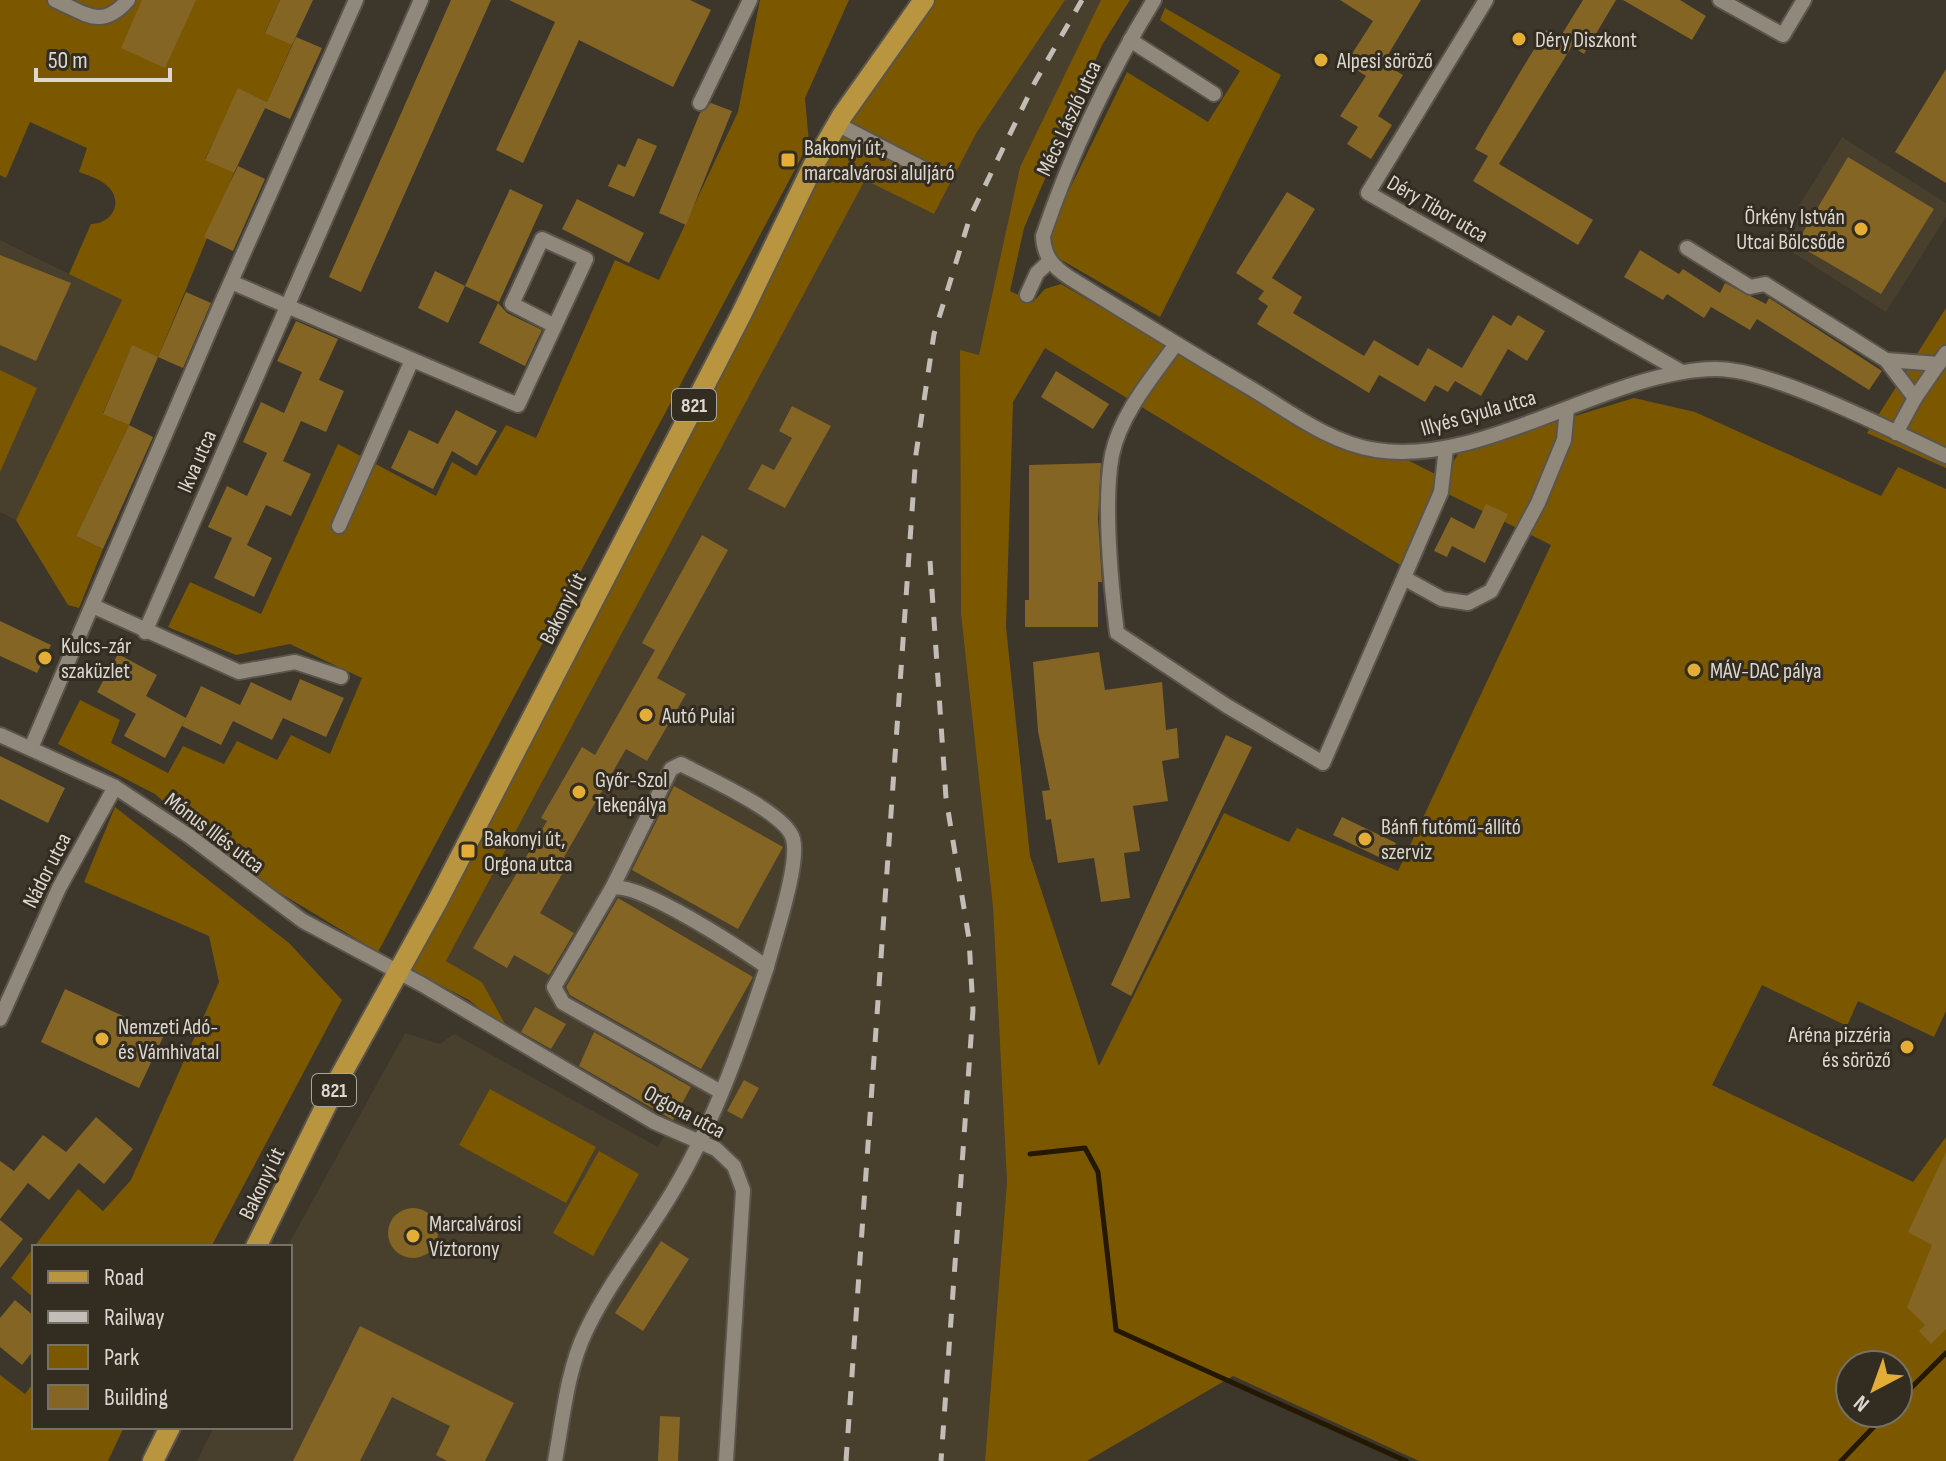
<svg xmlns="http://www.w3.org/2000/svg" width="1946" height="1461" viewBox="0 0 1946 1461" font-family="'Sofia Sans Condensed',sans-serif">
<rect width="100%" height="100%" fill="#3c362b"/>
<g fill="#483f2d">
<path d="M1065,0H1101L1020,167L979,356L960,351L961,614L993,907L1007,1183L985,1461H197L214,1427H290V1247H287L405,1033L440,1044L454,1034L658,1147L672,1122L510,1033L482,982L446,961L865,180L934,214L977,132Z"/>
<path d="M1842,137L1946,203V217L1886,312L1776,242Z"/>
<path d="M0,240L122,300L16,520L0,512Z"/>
</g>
<g fill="#7b5800" fill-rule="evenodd">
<path d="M0,0H280L265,32L292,45L267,102L239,89L205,159L234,173L158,357L132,346L103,413L129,425L76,536L103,549L79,608L68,605L16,520L122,300L69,274L91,224C107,224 121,210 113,193C107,181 90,176 79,172L87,148L30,122L6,178L0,175Z"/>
<path d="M760,0H849L805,98L809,143L378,952L237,867L155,794L58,744L80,700L120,720L111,743L168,773L183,746L224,764L237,741L277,760L291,735L330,754L362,678L290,644L236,655L168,627L190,582L261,614L338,444L436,496L452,462L476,476L506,425L536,438L615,260L659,280L738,112Z"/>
<path d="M931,0H1065L977,132L934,214L865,180L446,961L482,982L510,1033L469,1000L407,968L837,138Z"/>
<path d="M1101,0H1130L1102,45L1024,228L1010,291L1033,302L1045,289L1061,284L1317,433L1374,443L1443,478L1460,451L1634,398L1695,412L1881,496L1898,467L1946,489V1011L1934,1037L1858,1001L1847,1026L1762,985L1712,1085L1913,1182L1946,1137V1461H1419L1233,1376L1087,1461H985L1007,1182L993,907L961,614L960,350L979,355L1020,167ZM1045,348L1402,566L1434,487L1551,545L1398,871L1297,828L1289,842L1224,813L1099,1066L1030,856L1006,627L1013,402ZM1850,1365H1898V1413H1850Z"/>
<path d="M1165,8L1281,75L1160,317L1053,255L1050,229L1127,72L1208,122L1240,71L1160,20Z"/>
<path d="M1946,308V468L1867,433Z"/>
<path d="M0,370L37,388L0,472Z"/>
<path d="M115,807L289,943L342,1000L211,1247H34L78,1189L103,1211L131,1180L219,982L209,936L84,882Z"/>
<path d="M490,1089L596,1147L566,1203L459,1145Z"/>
<path d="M599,1151L639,1174L593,1256L553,1233Z"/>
<path d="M34,1247V1298L11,1278Z"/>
<path d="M0,1375L25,1394L34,1382V1427H124L108,1461H0Z"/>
</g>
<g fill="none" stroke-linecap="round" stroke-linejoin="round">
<g stroke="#251800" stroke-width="5">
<path d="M1030,1154L1085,1148L1098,1172L1116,1330L1406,1461"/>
<path d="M1898,1401L1946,1353"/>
<path d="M1841,1461L1887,1413"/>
</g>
</g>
<g fill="#856524">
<path d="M142,0H196L165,68L121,48Z"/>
<path d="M280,0H313L292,45L265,33Z"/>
<path d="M451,0H491L361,292L329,277Z"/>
<path d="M509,0H690L711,10L673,87L579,40L523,163L496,150L555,22Z"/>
<path d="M1340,0H1421L1383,63L1403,75L1378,116L1392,125L1371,159L1347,144L1358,127L1340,116L1366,76L1346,63L1373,21Z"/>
<path d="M1583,0H1616L1584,54L1572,46L1499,164L1593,220L1578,245L1473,181L1488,156L1475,149L1519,74L1546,30L1559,39Z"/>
<path d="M1623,0H1680L1706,16L1692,40Z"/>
<path d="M296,37L322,48L290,119L265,108L234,173L205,160L238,88L267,102Z"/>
<path d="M1946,69V183L1895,152Z"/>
<path d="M711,103L732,111L686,225L659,213L700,113Z"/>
<path d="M638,138L657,146L634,197L608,186L618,164L625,167Z"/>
<path d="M1848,157L1934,209L1881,294L1796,244Z"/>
<path d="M238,166L265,179L233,251L204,237Z"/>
<path d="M510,189L543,205L499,302L465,286Z"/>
<path d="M1287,192L1315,209L1272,278L1302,297L1293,313L1364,356L1374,340L1418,366L1428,348L1462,368L1493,315L1511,326L1518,315L1545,331L1527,361L1508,349L1481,396L1455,381L1448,392L1435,385L1425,402L1379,375L1369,393L1257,324L1268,306L1258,299L1264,291L1236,273Z"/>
<path d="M577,199L644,233L629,263L562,229Z"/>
<path d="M1640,250L1679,274L1683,269L1720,293L1725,283L1766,304L1769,298L1882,371L1869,390L1757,319L1750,330L1711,307L1704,318L1667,294L1663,300L1624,277Z"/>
<path d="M0,255L71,283L36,361L0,345Z"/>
<path d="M435,271L465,286L448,323L418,308Z"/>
<path d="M186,292L211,303L183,368L158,357Z"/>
<path d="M498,303L507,313L542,330L525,366L479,343Z"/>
<path d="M296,321L338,339L319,380L344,391L326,432L301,421L283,461L311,474L291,516L266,505L247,545L272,558L254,597L214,578L232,538L208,527L227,486L247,496L267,453L243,442L261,402L284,413L302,372L277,361Z"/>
<path d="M132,345L158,357L129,425L103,414Z"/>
<path d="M1056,371L1109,404L1093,429L1041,397Z"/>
<path d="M792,406L831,426L785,508L748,489L762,464L774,470L792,438L779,431Z"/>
<path d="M456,410L497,431L477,466L452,451L433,489L391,468L409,430L438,444Z"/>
<path d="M129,425L153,437L103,549L76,536Z"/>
<path d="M1101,463L1098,519L1102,582H1098V627H1025V600H1029V465Z"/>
<path d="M1486,504L1508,514L1485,563L1452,546L1447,557L1434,551L1451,517L1474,529Z"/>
<path d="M702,535L728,550L657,678L686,694L647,761L626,749L564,857L570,860L540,913L574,933L549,975L514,955L507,968L473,948L547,821L541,818L582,747L595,755L655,650L642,643Z"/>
<path d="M0,621L51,645L37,673L0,656Z"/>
<path d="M1099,652L1105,690L1162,682L1166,730L1177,728L1179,758L1162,761L1168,801L1133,806L1140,851L1124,853L1130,898L1101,902L1094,858L1058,863L1051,819L1046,820L1042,791L1050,790L1038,731L1033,662Z"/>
<path d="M118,654L157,675L146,696L186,718L165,758L124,736L136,714L97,692Z"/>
<path d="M300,679L344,698L326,737L283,718L272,740L233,721L221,745L182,726L201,686L240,705L251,682L291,701Z"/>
<path d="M1226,735L1252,747L1131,996L1111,985Z"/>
<path d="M0,756L65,788L48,823L0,799Z"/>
<path d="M674,786L783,847L738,929L632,870Z"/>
<path d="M1342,817L1396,843L1387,861L1333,835Z"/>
<path d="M618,898L753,977L701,1069L570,995L566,987Z"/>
<path d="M65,989L164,1035L139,1088L41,1042Z"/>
<path d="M535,1007L566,1024L551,1049L521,1032Z"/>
<path d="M594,1032L691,1087L673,1120L579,1066Z"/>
<path d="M744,1080L759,1088L742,1119L727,1111Z"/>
<path d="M96,1117L133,1149L104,1184L79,1163L49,1200L28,1183L0,1219V1161L14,1171L43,1135L66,1152Z"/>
<path d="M1946,1152V1329L1931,1344L1919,1331L1925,1325L1907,1307L1932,1245L1908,1232Z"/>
<circle cx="413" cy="1233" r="25"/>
<path d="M0,1220L23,1239L0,1268Z"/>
<path d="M661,1241L689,1259L643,1331L615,1313Z"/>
<path d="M15,1300L34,1316V1350L22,1365L0,1347V1318Z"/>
<path d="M360,1326L514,1403L485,1461H447L436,1455L450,1426L392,1397L360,1461H293Z"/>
<path d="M660,1416L680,1417L678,1461H658Z"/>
</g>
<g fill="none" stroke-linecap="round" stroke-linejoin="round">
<g stroke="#5a554c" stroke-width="18">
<g id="minor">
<path d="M55,0C86,14 102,30 128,0"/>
<path d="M1154,0C1108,75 1071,153 1043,236C1044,257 1053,267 1070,278C1131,316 1191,353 1252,389C1290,412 1330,443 1376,450C1485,467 1606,371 1715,369C1771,368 1892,431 1946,456"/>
<path d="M1486,0L1368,193L1682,372"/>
<path d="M1720,0L1783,35L1804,0"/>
<path d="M1130,40L1214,94"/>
<path d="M700,103L750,0"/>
<path d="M837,124L926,170"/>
<path d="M1687,248L1750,287L1765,284L1886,360L1915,398"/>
<path d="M231,282L518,405L586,259L542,239L512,304L555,326"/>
<path d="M1027,295L1037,273L1050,261"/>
<path d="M1176,344C1153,376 1120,415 1112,455C1103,501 1111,586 1117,633L1227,706L1323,763L1441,492L1446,448"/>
<path d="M1886,360L1939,364"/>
<path d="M1896,433L1915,398L1946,353"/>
<path d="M339,526L412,360"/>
<path d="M1404,578L1442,599L1468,603L1491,591L1538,503L1564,440L1567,409"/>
<path d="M93,606L239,672L295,662L341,677"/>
<path d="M145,632L421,0"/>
<path d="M0,735L115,787L189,836L303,921L423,985L654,1122L716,1149L734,1166L743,1190L726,1461"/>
<path d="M31,748L221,304L356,0"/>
<path d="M612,888L671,769L681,764C705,777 787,813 793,839C800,864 774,939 767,967"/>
<path d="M0,1019L59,888L115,787"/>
<path d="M555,1461C563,1418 567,1370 586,1331C610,1280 648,1235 676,1186C716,1118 742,1042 767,967C741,949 639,881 612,888L554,987L563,1003L721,1092"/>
</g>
</g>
<g stroke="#5a554c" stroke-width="24">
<g id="major">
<path d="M256,1247L341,1075L438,900L742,313L813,166L842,116L924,0"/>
<path d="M153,1461L170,1427"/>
</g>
</g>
<use href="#minor" stroke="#8f887b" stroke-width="14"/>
<use href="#major" stroke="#b8953e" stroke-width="20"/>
<g stroke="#c2bdb6" stroke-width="5" stroke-dasharray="14 14" stroke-linecap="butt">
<path d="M930,561L946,798L969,939L973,1010L941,1461"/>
<path d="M846,1461L916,454L934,334L970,217L1035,82L1082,0"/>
</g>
</g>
<g fill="#e4ad35" stroke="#322c21" stroke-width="3">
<circle cx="1519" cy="39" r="8"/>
<circle cx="1321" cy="60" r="8"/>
<rect x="780" y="152" width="16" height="16" rx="4"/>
<circle cx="1861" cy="229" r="8"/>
<circle cx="45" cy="658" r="8"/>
<circle cx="1694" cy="670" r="8"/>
<circle cx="646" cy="715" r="8"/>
<circle cx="579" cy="792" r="8"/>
<circle cx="1365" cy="839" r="8"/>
<rect x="460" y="843" width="16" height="16" rx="4"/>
<circle cx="102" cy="1039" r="8"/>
<circle cx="1907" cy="1047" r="8"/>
<circle cx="413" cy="1236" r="8"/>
</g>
<g text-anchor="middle" stroke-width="6" stroke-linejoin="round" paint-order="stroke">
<g fill="#322c21" stroke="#a9a49c" stroke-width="2">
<rect x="672" y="389" width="44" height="32" rx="6"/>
<rect x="312" y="1074" width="44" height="32" rx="6"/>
</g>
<g font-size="20" font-weight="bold" fill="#dcd8d1">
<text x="694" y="412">821</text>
<text x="334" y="1097">821</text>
</g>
<g font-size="22" fill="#dcd8d1" stroke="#322c21" text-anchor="start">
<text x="1535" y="47">Déry Diszkont</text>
<text x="1337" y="68">Alpesi söröző</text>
<text x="804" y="155">Bakonyi út,<tspan x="804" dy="25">marcalvárosi aluljáró</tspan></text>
<text x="1845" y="224" text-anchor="end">Örkény István<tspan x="1845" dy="25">Utcai Bölcsőde</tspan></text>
<text x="61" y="653">Kulcs-zár<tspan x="61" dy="25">szaküzlet</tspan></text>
<text x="1710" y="678">MÁV-DAC pálya</text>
<text x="662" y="723">Autó Pulai</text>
<text x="595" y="787">Győr-Szol<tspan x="595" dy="25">Tekepálya</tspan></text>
<text x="1381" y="834">Bánfi futómű-állító<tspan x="1381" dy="25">szerviz</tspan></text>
<text x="484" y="846">Bakonyi út,<tspan x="484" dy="25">Orgona utca</tspan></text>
<text x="118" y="1034">Nemzeti Adó-<tspan x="118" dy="25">és Vámhivatal</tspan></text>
<text x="1891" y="1042" text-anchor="end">Aréna pizzéria<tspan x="1891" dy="25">és söröző</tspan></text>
<text x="429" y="1231">Marcalvárosi<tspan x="429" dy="25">Víztorony</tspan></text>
</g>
<g font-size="22" fill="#dcd8d1" stroke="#322c21">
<text transform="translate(1068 118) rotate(-65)" y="8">Mécs László utca</text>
<text transform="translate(1438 208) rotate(30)" y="8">Déry Tibor utca</text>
<text transform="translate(1478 412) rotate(-16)" y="8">Illyés Gyula utca</text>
<text transform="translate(196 461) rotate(-66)" y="8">Ikva utca</text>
<text transform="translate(562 608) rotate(-63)" y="8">Bakonyi út</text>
<text transform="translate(215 832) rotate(37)" y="8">Mónus Illés utca</text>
<text transform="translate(46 870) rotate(-63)" y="8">Nádor utca</text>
<text transform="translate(685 1111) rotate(28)" y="8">Orgona utca</text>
<text transform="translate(261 1183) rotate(-64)" y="8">Bakonyi út</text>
</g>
</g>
<rect x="32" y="1245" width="260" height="184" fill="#322c21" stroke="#767167" stroke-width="2"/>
<rect x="48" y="1271" width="40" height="12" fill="#b8953e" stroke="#767167" stroke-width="2"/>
<text x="104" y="1285" font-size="24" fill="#dcd8d1">Road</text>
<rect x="48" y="1311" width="40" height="12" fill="#c2bdb6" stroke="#767167" stroke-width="2"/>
<text x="104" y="1325" font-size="24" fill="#dcd8d1">Railway</text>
<rect x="48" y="1345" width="40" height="24" fill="#7b5800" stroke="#767167" stroke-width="2"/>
<text x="104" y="1365" font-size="24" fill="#dcd8d1">Park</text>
<rect x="48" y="1385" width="40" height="24" fill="#856524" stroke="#767167" stroke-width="2"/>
<text x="104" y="1405" font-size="24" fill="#dcd8d1">Building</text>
<g transform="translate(1874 1389) rotate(221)"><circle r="38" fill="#322c21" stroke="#767167" stroke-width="2"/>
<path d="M0-6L14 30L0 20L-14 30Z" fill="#e4ad35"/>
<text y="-12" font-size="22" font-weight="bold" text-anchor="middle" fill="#dcd8d1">N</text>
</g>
<path d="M36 68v12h134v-12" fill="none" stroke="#dcd8d1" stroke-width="4"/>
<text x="48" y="68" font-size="24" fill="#dcd8d1" stroke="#322c21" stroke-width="6" paint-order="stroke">50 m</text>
</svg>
